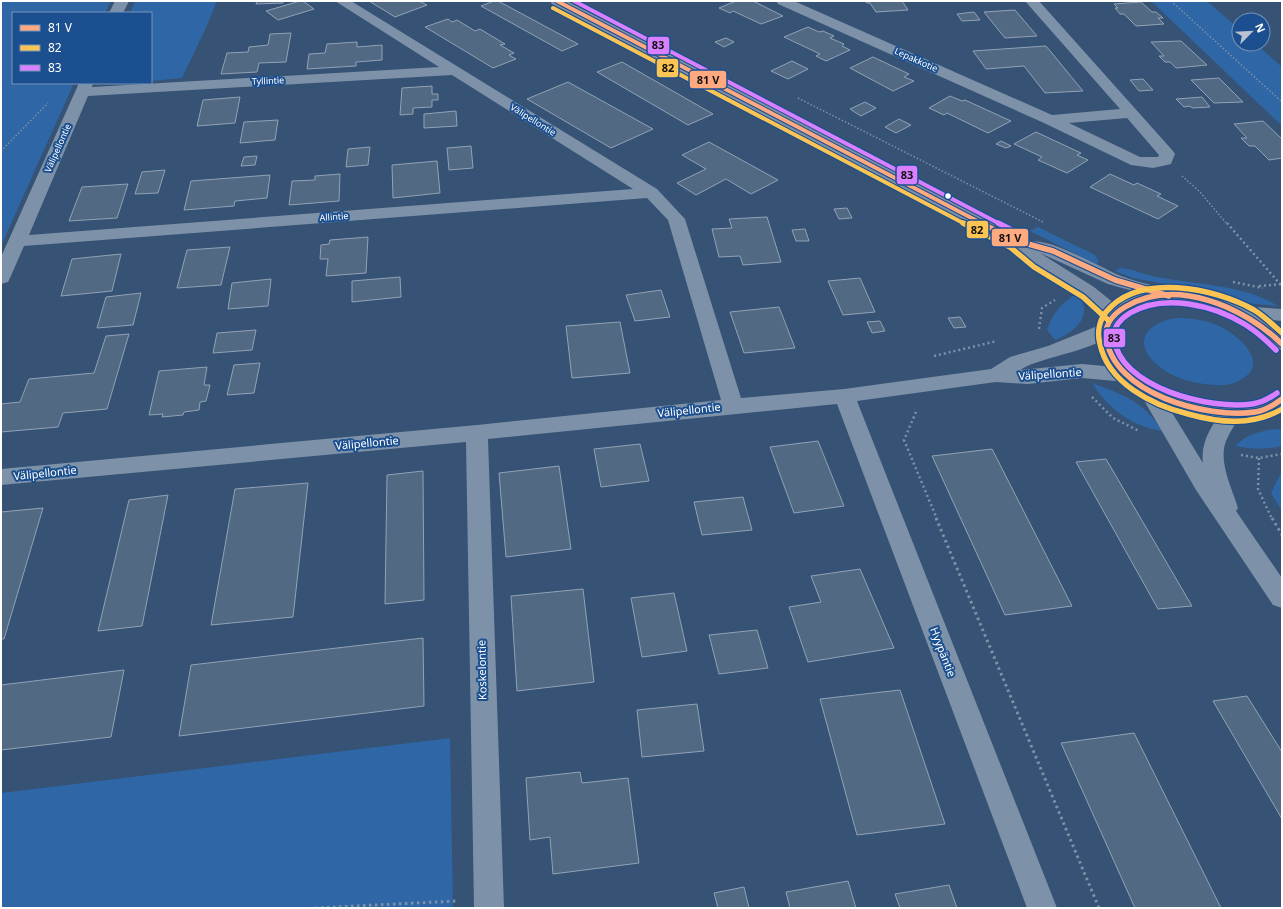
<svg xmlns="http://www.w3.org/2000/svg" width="1283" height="909" viewBox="0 0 1283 909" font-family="'Noto Sans',sans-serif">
<rect width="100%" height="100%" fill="#365274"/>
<g fill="#2f66a5">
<path d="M1,1H111L105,13H13V83H74L1,246Z"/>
<path d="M135,1H217L205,30L182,78L151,81V13H130Z"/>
<path d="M1151,1H1207L1239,29V44H1256L1282,67V126Z"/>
<path d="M1038,227L1095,255L1099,262L1096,264L1030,231Z"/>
<path d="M1121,268C1133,269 1145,275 1157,277C1197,285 1243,284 1278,306L1246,303L1213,293L1133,278L1115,271Z"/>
<path d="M1077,293C1079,297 1083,303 1084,307C1086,324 1068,335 1055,340L1047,330C1053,312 1062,303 1077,293Z"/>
<path d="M1175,318C1192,318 1210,320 1225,329C1242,339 1269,364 1242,379C1235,384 1225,386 1216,385C1198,384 1179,380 1164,370C1133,349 1139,325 1175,318Z"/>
<path d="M1092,383C1122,394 1145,402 1162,431C1133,427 1107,408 1092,383Z"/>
<path d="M1276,429L1282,430V446C1265,450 1252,449 1235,446C1247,434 1260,431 1276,429Z"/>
<path d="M1282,471V511L1271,493Z"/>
<path d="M450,738L453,908H1V793Z"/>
</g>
<g fill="#526984" stroke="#92a2b6">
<path d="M257,1H283V3L256,4Z"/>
<path d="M300,1H303L314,9L278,20L266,11Z"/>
<path d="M369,1H419L427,5L395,17Z"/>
<path d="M494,1H498L578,44L562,51L481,6Z"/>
<path d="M736,1H753L783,16L761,24L733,11L730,13L719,8Z"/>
<path d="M865,1H902L908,10L876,12L870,3H867Z"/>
<path d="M1141,2L1152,12H1156L1163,18H1158L1164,24L1136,26L1124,14H1120L1115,8H1118L1114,4Z"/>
<path d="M1015,10L1037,36L1005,38L984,12Z"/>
<path d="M974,12L980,20L962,21L957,14Z"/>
<path d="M448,19L452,22L457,20L475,31L480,29L505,44L500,45L514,53L509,55L516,59L493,68L425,27Z"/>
<path d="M808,27L819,32L823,31L834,36L830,38L844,44L842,46L850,50L826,61L816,56L820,54L784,37Z"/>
<path d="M291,33L286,62L259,63L257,72L221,74L227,53L248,52L249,47L268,45L270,34Z"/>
<path d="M726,38L734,42L724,47L715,42Z"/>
<path d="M1181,41L1207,65L1176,68L1170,62H1165L1159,56H1164L1151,42Z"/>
<path d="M357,42V47L382,45V60L356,62V66L307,69L309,54L325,53L327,44Z"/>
<path d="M1046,46L1083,91L1045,93L1024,66L986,69L973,51Z"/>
<path d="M873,57L909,74L904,77L914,81L893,91L850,68Z"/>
<path d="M792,61L808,69L788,79L771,71Z"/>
<path d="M622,62L713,114L688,125L597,72Z"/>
<path d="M1219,78L1243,102L1214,103L1191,80Z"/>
<path d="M1143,79L1153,90L1139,91L1130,80Z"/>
<path d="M568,82L653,129L611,148L527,99Z"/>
<path d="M432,86V94H438V100H432V107L413,108V114L400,115L402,88Z"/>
<path d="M950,96L962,101L965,100L1011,121L988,133L947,113L944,115L929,108Z"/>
<path d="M240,97L235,123L197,126L203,100Z"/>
<path d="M1202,97L1210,107L1192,108L1190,106L1184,107L1176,99Z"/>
<path d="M865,102L876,108L861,116L850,109Z"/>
<path d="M456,111L457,126L424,128V114Z"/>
<path d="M899,119L911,125L896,133L885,127Z"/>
<path d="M278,120L275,140L240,143L244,122Z"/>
<path d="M1263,121L1282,139V158L1269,160L1255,146H1249L1241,138H1247L1234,124Z"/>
<path d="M1036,132L1081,153L1077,155L1088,160L1067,173L1038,160L1042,157L1014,144Z"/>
<path d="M1001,141L1011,146L1006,148L996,144Z"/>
<path d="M709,142L778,180L751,194L726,179L696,195L677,183L706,169L682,155Z"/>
<path d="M471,146L473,168L449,170L447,148Z"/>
<path d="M370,147L368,165L346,167L348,149Z"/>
<path d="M257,156L255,165L241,166L244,157Z"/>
<path d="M437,161L440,193L393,198L392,165Z"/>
<path d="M165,170L158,193L135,194L142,172Z"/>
<path d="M340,174L339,201L289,205L292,181L315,180V176Z"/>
<path d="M1110,174L1134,185L1137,183L1161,194L1157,196L1178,206L1158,219L1090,187Z"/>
<path d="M270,175L267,198L235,201L234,206L184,210L191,181Z"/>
<path d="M128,184L117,218L69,221L82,187Z"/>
<path d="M847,208L852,218L839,219L834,209Z"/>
<path d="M767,217L781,262L743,265L740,256L719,257L712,229L732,228L729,219Z"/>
<path d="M805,229L809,241H796L792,230Z"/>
<path d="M368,237L366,273L326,276L328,259H320L321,245L329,244L330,240Z"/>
<path d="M230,247L221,285L177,288L187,250Z"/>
<path d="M121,254L112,291L61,296L72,259Z"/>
<path d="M400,277L401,297L352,302V281Z"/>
<path d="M860,278L875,312L843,315L828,281Z"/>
<path d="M271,279L268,306L228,309L232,283Z"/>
<path d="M661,290L670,317L635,321L626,295Z"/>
<path d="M141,293L133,325L97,328L106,297Z"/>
<path d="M779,307L795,348L744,353L730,312Z"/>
<path d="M960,317L966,327L954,328L948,318Z"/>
<path d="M880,321L885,331L872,333L867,322Z"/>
<path d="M620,322L630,373L572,378L566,326Z"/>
<path d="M256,330L252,350L213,353L217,333Z"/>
<path d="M129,334L107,409L63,413L58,427L1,432V404L20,402L29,379L94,373L106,336Z"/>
<path d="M260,363L254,393L227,395L234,365Z"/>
<path d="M207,367L204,385H210L206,401L200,402L199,410L184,412L183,415L162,417L163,414L149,415L159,371Z"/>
<path d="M818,441L844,506L794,513L770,447Z"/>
<path d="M640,444L649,481L601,487L594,449Z"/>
<path d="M992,449L1072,606L1005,615L932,456Z"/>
<path d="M1106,459L1192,606L1158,609L1076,462Z"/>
<path d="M559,466L571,549L506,557L499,473Z"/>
<path d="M423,471L424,600L385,604L387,475Z"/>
<path d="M308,483L293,617L211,625L235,489Z"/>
<path d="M168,495L142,626L98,631L129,500Z"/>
<path d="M743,497L752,530L702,535L694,502Z"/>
<path d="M43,508L4,639H1V512Z"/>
<path d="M860,569L894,648L808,662L789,607L821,602L811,576Z"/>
<path d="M583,589L594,682L517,691L511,596Z"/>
<path d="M674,593L687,651L642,657L631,598Z"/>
<path d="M757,630L768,668L719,674L709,635Z"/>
<path d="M423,638L424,706L179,736L191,665Z"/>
<path d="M124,670L111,737L1,750V685Z"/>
<path d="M900,690L945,824L857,835L820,699Z"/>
<path d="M1247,696L1282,752V819L1213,701Z"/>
<path d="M697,704L704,751L642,757L637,710Z"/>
<path d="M1134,733L1221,908H1135L1061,743Z"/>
<path d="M580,772L582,783L628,778L639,863L553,874L550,837L530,840L526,778Z"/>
<path d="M848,881L856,908H790L786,892Z"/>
<path d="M949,885L957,908H900L895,894Z"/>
<path d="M744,887L749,908H718L714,893Z"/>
</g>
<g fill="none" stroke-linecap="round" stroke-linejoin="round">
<g stroke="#7d92a8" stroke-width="1.5" stroke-dasharray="1.5 2" stroke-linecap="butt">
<path d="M1171,1L1282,102"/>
<path d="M798,98L1043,222"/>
<path d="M1,151L48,103"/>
<path d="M1182,176L1200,192L1227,224"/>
</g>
<g stroke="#7d92a8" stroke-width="2.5" stroke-dasharray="2 3" stroke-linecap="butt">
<path d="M1227,223L1280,284"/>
<path d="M1233,282L1263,288"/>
<path d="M1259,286L1282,284"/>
<path d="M1039,329L1042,308L1055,300"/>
<path d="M934,356L997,341"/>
<path d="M1092,397L1113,418L1139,431"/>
<path d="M916,412L904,440L937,519"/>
<path d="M1241,455L1259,458L1282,454"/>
<path d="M1259,458L1258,489L1272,519"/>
</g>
<g stroke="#7d92a8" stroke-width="3" stroke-dasharray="2.5 3.5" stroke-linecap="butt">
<path d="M936,518L1099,908"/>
<path d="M1272,518L1282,535"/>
<path d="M315,908L456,901"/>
</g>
<g fill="#7d92a8" fill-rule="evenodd">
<path d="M115,1H129L123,13H109Z"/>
<path d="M335,1H351L657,189L685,219L741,398L844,389L991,369L1010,357L1048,346L1100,325L1107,323L1114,325L1117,329C1103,350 1041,356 1020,370L1082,364L1127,368L1134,370L1137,375L1134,380L1127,382L1082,378L1028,384L996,382L857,401L1057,908H1027L837,404L488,439L504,908H474L466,442L1,485V469L477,425L721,400L668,220L647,198L24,246L10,278L8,282L1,284V257L79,83H93L92,87L439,67ZM452,75L633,189L29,235L88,96Z"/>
<path d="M776,1H794L1052,115L1120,109L1025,1H1039L1173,151L1175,154L1171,164L1153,168L1131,165L1044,123L778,4ZM1127,118L1159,155L1158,157H1140L1069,123Z"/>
<path d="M1239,306L1282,309V321L1232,316L1229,312L1232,308Z"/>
<path d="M1148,383L1155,385L1203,463C1200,442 1212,426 1223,409L1231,407L1239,409L1242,414C1236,423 1230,431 1226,441C1218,462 1232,488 1238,508L1236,511L1282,578V608L1273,605L1196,490L1138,390L1141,385Z"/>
</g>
<path fill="#7d8ea7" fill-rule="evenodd" d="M550,1H567L1020,236L1029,243C1044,234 1103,269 1121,276C1179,298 1232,288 1282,333V350C1271,347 1263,336 1253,329C1238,317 1218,309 1199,305C1182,302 1164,300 1148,304C1122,309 1109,332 1122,356C1143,394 1215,412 1255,404C1265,402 1272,395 1282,392V410C1230,436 1139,411 1107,363C1096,347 1093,331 1104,315L1081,295L1032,264L1008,244L552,4ZM1040,253L1108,284L1140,293L1121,300L1115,304L1094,287Z"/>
<g stroke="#1b4f8f" stroke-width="6">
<path id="bus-1-far1" d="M557,1L983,224"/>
</g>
<g stroke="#1b4f8f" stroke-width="8">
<g id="bus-1">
<path d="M981,223L1014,240L1053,251L1115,280L1169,296"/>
<path d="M1282,344C1244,307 1176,277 1125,307C1115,313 1105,323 1106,336C1112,394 1207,419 1255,412C1265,411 1274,405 1282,399"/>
</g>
</g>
<g stroke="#1b4f8f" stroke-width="6">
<path id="bus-2-far1" d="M553,8L965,224"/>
</g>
<g stroke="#1b4f8f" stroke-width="8">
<g id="bus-2">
<path d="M963,223L1010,247L1034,267L1083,297L1108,320"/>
<path d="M1282,333C1273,325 1264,316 1254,310C1215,288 1139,272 1106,312C1099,321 1097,333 1100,344C1108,383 1152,405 1188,414C1220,423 1253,426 1282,409"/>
</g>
</g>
<g stroke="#1b4f8f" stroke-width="6">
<path id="bus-3-far1" d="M574,1L1000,224"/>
</g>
<g stroke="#1b4f8f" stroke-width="8">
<g id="bus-3">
<path d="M998,223L1018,233"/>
<path d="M1276,350C1267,341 1257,332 1246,325C1214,305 1164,293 1130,313C1122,318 1113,326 1114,337C1118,388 1211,410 1252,404C1261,403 1270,398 1277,393"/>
</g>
</g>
<use href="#bus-1-far1" stroke="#ffa980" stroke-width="4"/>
<use href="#bus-1" stroke="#ffa980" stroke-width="5.5"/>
<use href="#bus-2-far1" stroke="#fcc553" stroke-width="4"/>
<use href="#bus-2" stroke="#fcc553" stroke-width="5.5"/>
<use href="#bus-3-far1" stroke="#d880ff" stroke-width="4"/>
<use href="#bus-3" stroke="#d880ff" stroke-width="5.5"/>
</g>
<circle fill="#fff" stroke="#1b4f8f" stroke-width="1.5" cx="948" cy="196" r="3.5"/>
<g text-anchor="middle" stroke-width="4" stroke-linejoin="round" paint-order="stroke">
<g font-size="9" fill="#fff" stroke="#1b4f8f">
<text transform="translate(916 60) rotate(24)" y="3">Lepakkotie</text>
<text transform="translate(268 81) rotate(-3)" y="3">Tyllintie</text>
<text transform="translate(533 120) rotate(32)" y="3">Välipellontie</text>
<text transform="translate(58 148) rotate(-66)" y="3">Välipellontie</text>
<text transform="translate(334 217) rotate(-4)" y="3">Allintie</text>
</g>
<g font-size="11" fill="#fff" stroke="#1b4f8f">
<text transform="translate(1050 374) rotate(-4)" y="4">Välipellontie</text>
<text transform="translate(689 410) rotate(-6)" y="4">Välipellontie</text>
<text transform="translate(367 443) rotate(-5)" y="4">Välipellontie</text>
<text transform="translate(45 473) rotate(-6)" y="4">Välipellontie</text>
<text transform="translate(943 652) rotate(69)" y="4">Hyypäntie</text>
<text transform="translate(482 670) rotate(-91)" y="4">Koskelontie</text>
</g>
</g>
<g stroke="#1b4f8f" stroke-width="1.5">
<rect x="647" y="36" width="23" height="19" rx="4" fill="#d880ff"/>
<rect x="656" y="58" width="23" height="20" rx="4" fill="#fcc553"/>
<rect x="689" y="70" width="38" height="19" rx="4" fill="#ffa980"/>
<rect x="896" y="165" width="22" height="20" rx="4" fill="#d880ff"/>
<rect x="966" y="220" width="23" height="19" rx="4" fill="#fcc553"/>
<rect x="991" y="228" width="38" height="19" rx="4" fill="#ffa980"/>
<rect x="1103" y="328" width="23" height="20" rx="4" fill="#d880ff"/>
</g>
<g font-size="11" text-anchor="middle" font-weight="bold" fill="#111">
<text x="658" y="49">83</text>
<text x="668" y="72">82</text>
<text x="708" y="84">81 V</text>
<text x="907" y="179">83</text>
<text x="977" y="234">82</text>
<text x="1010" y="242">81 V</text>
<text x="1114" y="342">83</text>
</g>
<rect width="1283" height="909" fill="none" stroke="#ffffff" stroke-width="4"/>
<rect x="12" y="12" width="140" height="72" fill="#1b4f8f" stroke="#7695bc"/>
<rect x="20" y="25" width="20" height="6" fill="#ffa980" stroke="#7695bc"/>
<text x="48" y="32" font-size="12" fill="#ffffff">81 V</text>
<rect x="20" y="45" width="20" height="6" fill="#fcc553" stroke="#7695bc"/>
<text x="48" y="52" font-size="12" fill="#ffffff">82</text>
<rect x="20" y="65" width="20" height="6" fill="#d880ff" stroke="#7695bc"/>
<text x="48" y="72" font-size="12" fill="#ffffff">83</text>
<g transform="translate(1251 32) rotate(66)"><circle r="19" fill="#1b4f8f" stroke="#7695bc"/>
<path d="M0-3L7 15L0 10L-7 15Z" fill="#b9c2ce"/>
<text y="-6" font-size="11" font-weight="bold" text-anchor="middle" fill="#ffffff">N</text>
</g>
</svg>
